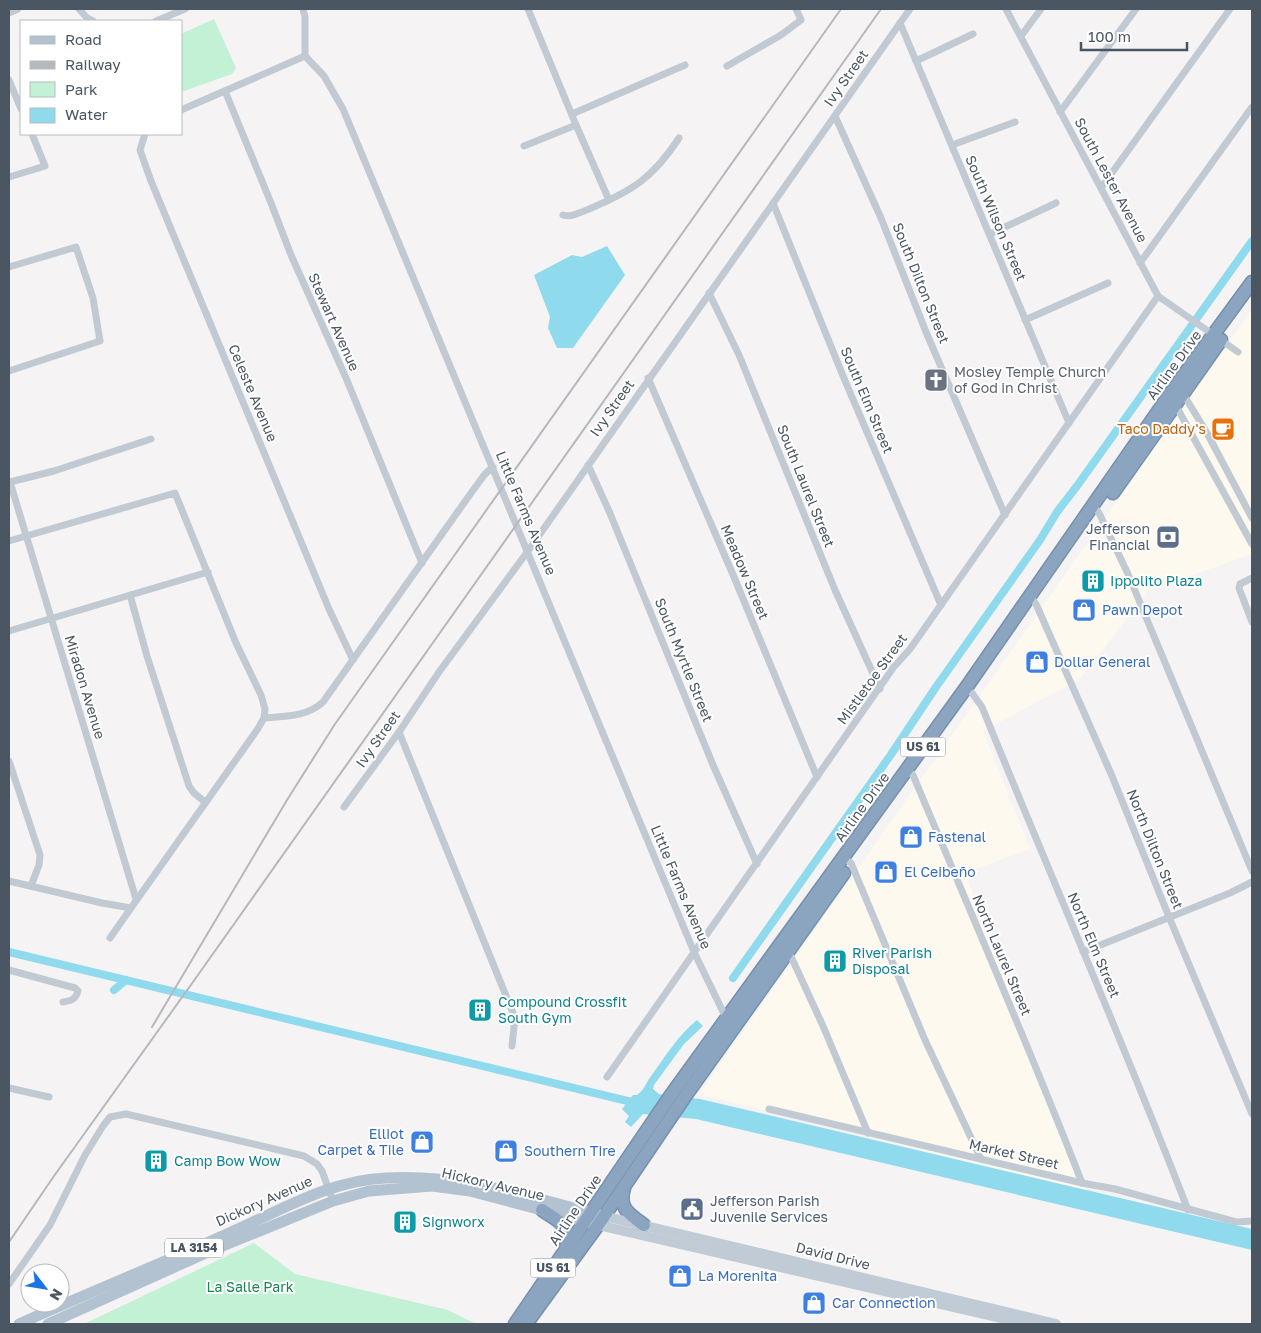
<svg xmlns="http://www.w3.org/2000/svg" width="1261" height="1333" viewBox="0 0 1261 1333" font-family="'Golos Text',sans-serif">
<rect width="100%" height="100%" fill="#f5f3f3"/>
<path fill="#fdf9ef" d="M1252,309V495L1249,500L1252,507V554L1148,591L1080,679L983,731L1030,849L965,873L1086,1191L699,1094Z"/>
<g fill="#c3f1d5">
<path d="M214,19L236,68L232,74L181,92V34Z"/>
<path d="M254,1243L295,1274L448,1310L476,1324H84Z"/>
</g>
<g fill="#90daee">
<path d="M607,246L625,275L573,348H557L548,328L550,317L534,275L572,255L582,257Z"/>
<path d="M697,1020L703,1026L684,1044L654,1085L653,1089L659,1094L700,1099L1252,1229V1250L696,1119L643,1114L631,1127L625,1122L629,1116L622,1109L633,1095H637C644,1090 646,1083 651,1076C665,1057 679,1034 697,1020Z"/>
</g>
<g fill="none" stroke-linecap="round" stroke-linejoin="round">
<g stroke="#90daee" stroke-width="8">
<path d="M9,952L636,1103"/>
<path d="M733,978L890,756L936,687L1040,540L1057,512L1077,486L1252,241"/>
<path d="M114,990L126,980"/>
</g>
<g stroke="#7690ad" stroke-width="15">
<g id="highway">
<path d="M1113,493L1221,340"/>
<path d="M624,1188C618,1208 629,1214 644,1225"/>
<path d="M542,1210C560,1222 571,1225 566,1248"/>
<path d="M515,1324L671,1095L968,685L1175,387L1252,282"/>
<path d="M526,1324L598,1225L684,1098L844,873"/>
</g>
</g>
<g stroke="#c1cad2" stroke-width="7">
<path d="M79,9L87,18L93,21"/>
<path d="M303,9L305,17V56L324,76L343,109L694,952L727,1020"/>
<path d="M528,9L576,125L609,200"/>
<path d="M1006,9L1158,296L1238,352"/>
<path d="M9,13L18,9"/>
<path d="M156,21L185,9"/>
<path d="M900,23L1069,423"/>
<path d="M1021,36L1041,9"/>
<path d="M916,61L973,34"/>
<path d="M727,66L781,35L801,20L796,9"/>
<path d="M9,80L21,109"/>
<path d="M225,91L271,203L291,255L346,378L422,563"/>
<path d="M181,110L305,56"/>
<path d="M1060,112L1136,9"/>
<path d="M572,114L685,65"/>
<path d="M835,116L881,218L926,332L1005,515"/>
<path d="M145,134L140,150L151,181L329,609L353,660"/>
<path d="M952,145L1015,122"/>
<path d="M524,146L576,125"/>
<path d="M9,177L45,166L32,134"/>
<path d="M1101,188L1230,9"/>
<path d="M773,203L843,376L941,605"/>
<path d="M563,215C571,218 581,212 589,209C632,191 653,178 679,138"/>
<path d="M990,234L1056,203"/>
<path d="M1140,263L1252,107"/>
<path d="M9,267L76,247L93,298L100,341L9,371"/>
<path d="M709,293L739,355L835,590L880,689"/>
<path d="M1025,320L1108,283"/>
<path d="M648,378L734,577L817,777"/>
<path d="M1182,392L1207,433L1252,518"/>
<path d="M1175,404L1252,544"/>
<path d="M588,465L609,511L713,765L757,864"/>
<path d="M1094,506L1099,513L1128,574L1252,871"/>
<path d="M9,541L175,493L236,643L261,695L265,709L264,718L257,730L131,908"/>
<path d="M1252,578L1240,584L1239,588L1252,622"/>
<path d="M130,595L147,656L189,786L194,793L205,802"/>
<path d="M1030,596L1036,604L1112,776L1169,917L1252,1114"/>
<path d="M9,631L208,572"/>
<path d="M972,693L982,707C1050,875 1123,1041 1188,1210"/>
<path d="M264,718C285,716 307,717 323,702L471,493L485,474L493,467"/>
<path d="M399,732L515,1018L512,1046"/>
<path d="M9,761L40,855L39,865L31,886"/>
<path d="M907,770L913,775C970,911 1029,1046 1082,1183"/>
<path d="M344,807L399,732L439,672L528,551L910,9"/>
<path d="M844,858L851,863L925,1040L981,1159"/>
<path d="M9,881L102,903L131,908L110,938"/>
<path d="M136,899L10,482L54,471L151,439"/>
<path d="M788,950L823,1026L868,1133"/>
<path d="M1083,952L1230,893L1252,882"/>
<path d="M9,970L75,988L78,991C76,999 71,1001 63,1002"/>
<path d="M607,1077L893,668L910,649L1158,296"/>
<path d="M9,1088L49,1097"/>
<path d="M769,1109L1082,1183L1115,1189L1236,1222L1252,1221"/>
<path d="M9,1284L50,1225L85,1155L103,1126L110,1117L126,1114L304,1156L317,1164L322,1171L333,1201"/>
</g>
<g stroke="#c1cbd6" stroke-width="10">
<path d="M604,1216L1056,1324"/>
<path d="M598,1225L1027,1324"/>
</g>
<g stroke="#b3c2d1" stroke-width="11">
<path d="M19,1324C88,1293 158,1265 227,1234C278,1212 329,1180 386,1178C465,1174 529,1197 604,1216"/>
<path d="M48,1324L208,1252L333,1201L369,1191L432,1186L470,1191L598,1225"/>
</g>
<use href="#highway" stroke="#8ba5c1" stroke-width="12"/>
<g stroke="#b5b8bd" stroke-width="2">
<path d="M152,1027L287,800L335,724L841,9"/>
<path d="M9,1242L54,1176L193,982L881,9"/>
</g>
</g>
<defs>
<g id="church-square" transform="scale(1.25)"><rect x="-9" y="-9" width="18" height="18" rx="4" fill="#6b7280" stroke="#fff"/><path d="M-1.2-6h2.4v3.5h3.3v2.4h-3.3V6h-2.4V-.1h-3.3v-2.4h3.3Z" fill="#fff"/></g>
<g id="cafe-square" transform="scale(1.25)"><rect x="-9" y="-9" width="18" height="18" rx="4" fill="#e8710a" stroke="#fff"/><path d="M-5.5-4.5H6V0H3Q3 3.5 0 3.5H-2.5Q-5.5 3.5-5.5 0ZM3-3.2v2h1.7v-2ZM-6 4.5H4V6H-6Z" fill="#fff"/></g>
<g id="bank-square" transform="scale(1.25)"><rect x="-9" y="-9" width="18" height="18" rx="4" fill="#5c6f8a" stroke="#fff"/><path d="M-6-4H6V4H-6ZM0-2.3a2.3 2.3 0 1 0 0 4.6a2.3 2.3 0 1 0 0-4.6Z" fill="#fff"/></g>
<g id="building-square" transform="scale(1.25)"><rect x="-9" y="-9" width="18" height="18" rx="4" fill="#0f9aa8" stroke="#fff"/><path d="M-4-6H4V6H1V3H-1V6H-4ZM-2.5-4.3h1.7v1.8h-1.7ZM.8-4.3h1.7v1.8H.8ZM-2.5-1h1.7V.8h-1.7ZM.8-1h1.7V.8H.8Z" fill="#fff"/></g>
<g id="shop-square" transform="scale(1.25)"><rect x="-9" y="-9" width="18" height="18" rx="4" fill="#3f7fe0" stroke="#fff"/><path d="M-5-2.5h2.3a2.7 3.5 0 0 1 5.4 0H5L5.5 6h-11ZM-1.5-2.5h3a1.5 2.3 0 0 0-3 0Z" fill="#fff"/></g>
<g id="civic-square" transform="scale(1.25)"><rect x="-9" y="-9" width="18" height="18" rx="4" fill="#5c6f8a" stroke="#fff"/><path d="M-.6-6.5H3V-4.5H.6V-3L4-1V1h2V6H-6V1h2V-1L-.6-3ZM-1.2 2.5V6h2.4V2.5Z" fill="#fff"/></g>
</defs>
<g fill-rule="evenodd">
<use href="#church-square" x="936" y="380"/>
<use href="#cafe-square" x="1223" y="429"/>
<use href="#bank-square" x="1168" y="537"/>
<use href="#building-square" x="1093" y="581"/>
<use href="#shop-square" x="1084" y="610"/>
<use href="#shop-square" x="1037" y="662"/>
<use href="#shop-square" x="911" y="837"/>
<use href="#shop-square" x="886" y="872"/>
<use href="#building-square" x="835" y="961"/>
<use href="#building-square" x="480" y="1010"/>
<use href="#shop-square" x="422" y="1142"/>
<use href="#shop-square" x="506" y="1151"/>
<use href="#building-square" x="156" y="1161"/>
<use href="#civic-square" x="692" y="1209"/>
<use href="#building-square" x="405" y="1222"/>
<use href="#shop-square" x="680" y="1276"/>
<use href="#shop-square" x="814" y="1303"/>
</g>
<g text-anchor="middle" stroke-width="4" stroke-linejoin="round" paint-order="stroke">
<g fill="#fff" stroke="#808990" stroke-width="1">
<rect x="900.5" y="737.5" width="45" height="19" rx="4"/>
<rect x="165" y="1238.5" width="58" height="19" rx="4"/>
<rect x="530.5" y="1258.5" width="45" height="19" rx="4"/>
</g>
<g font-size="12" font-weight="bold" fill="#4a5661">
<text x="923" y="751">US 61</text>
<text x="194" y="1252">LA 3154</text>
<text x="553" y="1272">US 61</text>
</g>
<g font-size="14" fill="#4a5661" stroke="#fff">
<text transform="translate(846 78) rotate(-55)" y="5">Ivy Street</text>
<text transform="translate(1111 180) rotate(62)" y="5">South Lester Avenue</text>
<text transform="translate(996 218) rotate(67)" y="5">South Wilson Street</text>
<text transform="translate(921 283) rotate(68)" y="5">South Dilton Street</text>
<text transform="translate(334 322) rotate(66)" y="5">Stewart Avenue</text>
<text transform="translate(1174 365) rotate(-54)" y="5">Airline Drive</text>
<text transform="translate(253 393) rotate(67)" y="5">Celeste Avenue</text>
<text transform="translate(867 400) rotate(67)" y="5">South Elm Street</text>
<text transform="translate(612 408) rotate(-55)" y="5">Ivy Street</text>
<text transform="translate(806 486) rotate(68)" y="5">South Laurel Street</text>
<text transform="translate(526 513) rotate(67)" y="5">Little Farms Avenue</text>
<text transform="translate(745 572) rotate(67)" y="5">Meadow Street</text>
<text transform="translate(684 660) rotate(68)" y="5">South Myrtle Street</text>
<text transform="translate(872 679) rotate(-54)" y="5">Mistletoe Street</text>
<text transform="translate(85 687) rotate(73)" y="5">Miradon Avenue</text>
<text transform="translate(378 739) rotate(-55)" y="5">Ivy Street</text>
<text transform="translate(862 807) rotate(-54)" y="5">Airline Drive</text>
<text transform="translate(1155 849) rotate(68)" y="5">North Dilton Street</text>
<text transform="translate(681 887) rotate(67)" y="5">Little Farms Avenue</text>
<text transform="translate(1094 945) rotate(67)" y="5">North Elm Street</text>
<text transform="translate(1002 955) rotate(67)" y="5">North Laurel Street</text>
<text transform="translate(1014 1154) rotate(13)" y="5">Market Street</text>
<text transform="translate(493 1184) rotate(13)" y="5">Hickory Avenue</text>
<text transform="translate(264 1201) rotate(-24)" y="5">Dickory Avenue</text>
<text transform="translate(575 1210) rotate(-56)" y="5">Airline Drive</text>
<text transform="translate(833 1256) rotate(14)" y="5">David Drive</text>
</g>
<g font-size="14" fill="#5b616d" stroke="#fff" text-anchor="start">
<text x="954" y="377">Mosley Temple Church<tspan x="954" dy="16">of God in Christ</tspan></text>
</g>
<g font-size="14" fill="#c56008" stroke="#fff" text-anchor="end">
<text x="1206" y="434">Taco Daddy's</text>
</g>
<g font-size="14" fill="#4e5e75" stroke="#fff" text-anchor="end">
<text x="1150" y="534">Jefferson<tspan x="1150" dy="16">Financial</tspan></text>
<text x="710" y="1206" text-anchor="start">Jefferson Parish<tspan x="710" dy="16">Juvenile Services</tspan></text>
</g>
<g font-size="14" fill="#0d838f" stroke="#fff" text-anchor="start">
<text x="1110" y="586">Ippolito Plaza</text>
<text x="852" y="958">River Parish<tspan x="852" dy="16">Disposal</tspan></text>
<text x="498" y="1007">Compound Crossfit<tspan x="498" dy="16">South Gym</tspan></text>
<text x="174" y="1166">Camp Bow Wow</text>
<text x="422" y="1227">Signworx</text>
</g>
<g font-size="14" fill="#366cbe" stroke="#fff" text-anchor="start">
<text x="1102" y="615">Pawn Depot</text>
<text x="1054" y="667">Dollar General</text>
<text x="928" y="842">Fastenal</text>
<text x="904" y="877">El Ceibeño</text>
<text x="404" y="1139" text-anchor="end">Elliot<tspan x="404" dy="16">Carpet &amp; Tile</tspan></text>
<text x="524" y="1156">Southern Tire</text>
<text x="698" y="1281">La Morenita</text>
<text x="832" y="1308">Car Connection</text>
</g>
<g font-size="14" fill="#17864f" stroke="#fff">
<text x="250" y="1292">La Salle Park</text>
</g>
</g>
<rect width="1261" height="1333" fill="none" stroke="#4a5661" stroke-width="20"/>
<rect x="20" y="20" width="162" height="115" fill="#ffffff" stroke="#b7bbc0"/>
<rect x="30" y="36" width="25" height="8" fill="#b3c2d1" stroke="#b7bbc0"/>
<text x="65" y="45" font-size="15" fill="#4a5661">Road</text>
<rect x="30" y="61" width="25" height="8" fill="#b5b8bd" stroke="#b7bbc0"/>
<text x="65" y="70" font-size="15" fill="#4a5661">Railway</text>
<rect x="30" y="82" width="25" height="15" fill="#c3f1d5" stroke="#b7bbc0"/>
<text x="65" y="95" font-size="15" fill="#4a5661">Park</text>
<rect x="30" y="108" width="25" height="15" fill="#90daee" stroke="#b7bbc0"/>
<text x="65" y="120" font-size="15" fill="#4a5661">Water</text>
<g transform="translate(45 1288) rotate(121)"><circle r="24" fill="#ffffff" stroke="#b7bbc0"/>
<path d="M0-4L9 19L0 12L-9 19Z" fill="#1a73e8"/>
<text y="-8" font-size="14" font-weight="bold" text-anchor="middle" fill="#4a5661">N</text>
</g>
<path d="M1081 42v8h106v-8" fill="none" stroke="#4a5661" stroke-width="2.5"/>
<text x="1088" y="42" font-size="15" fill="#4a5661" stroke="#ffffff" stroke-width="4" paint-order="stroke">100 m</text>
</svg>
